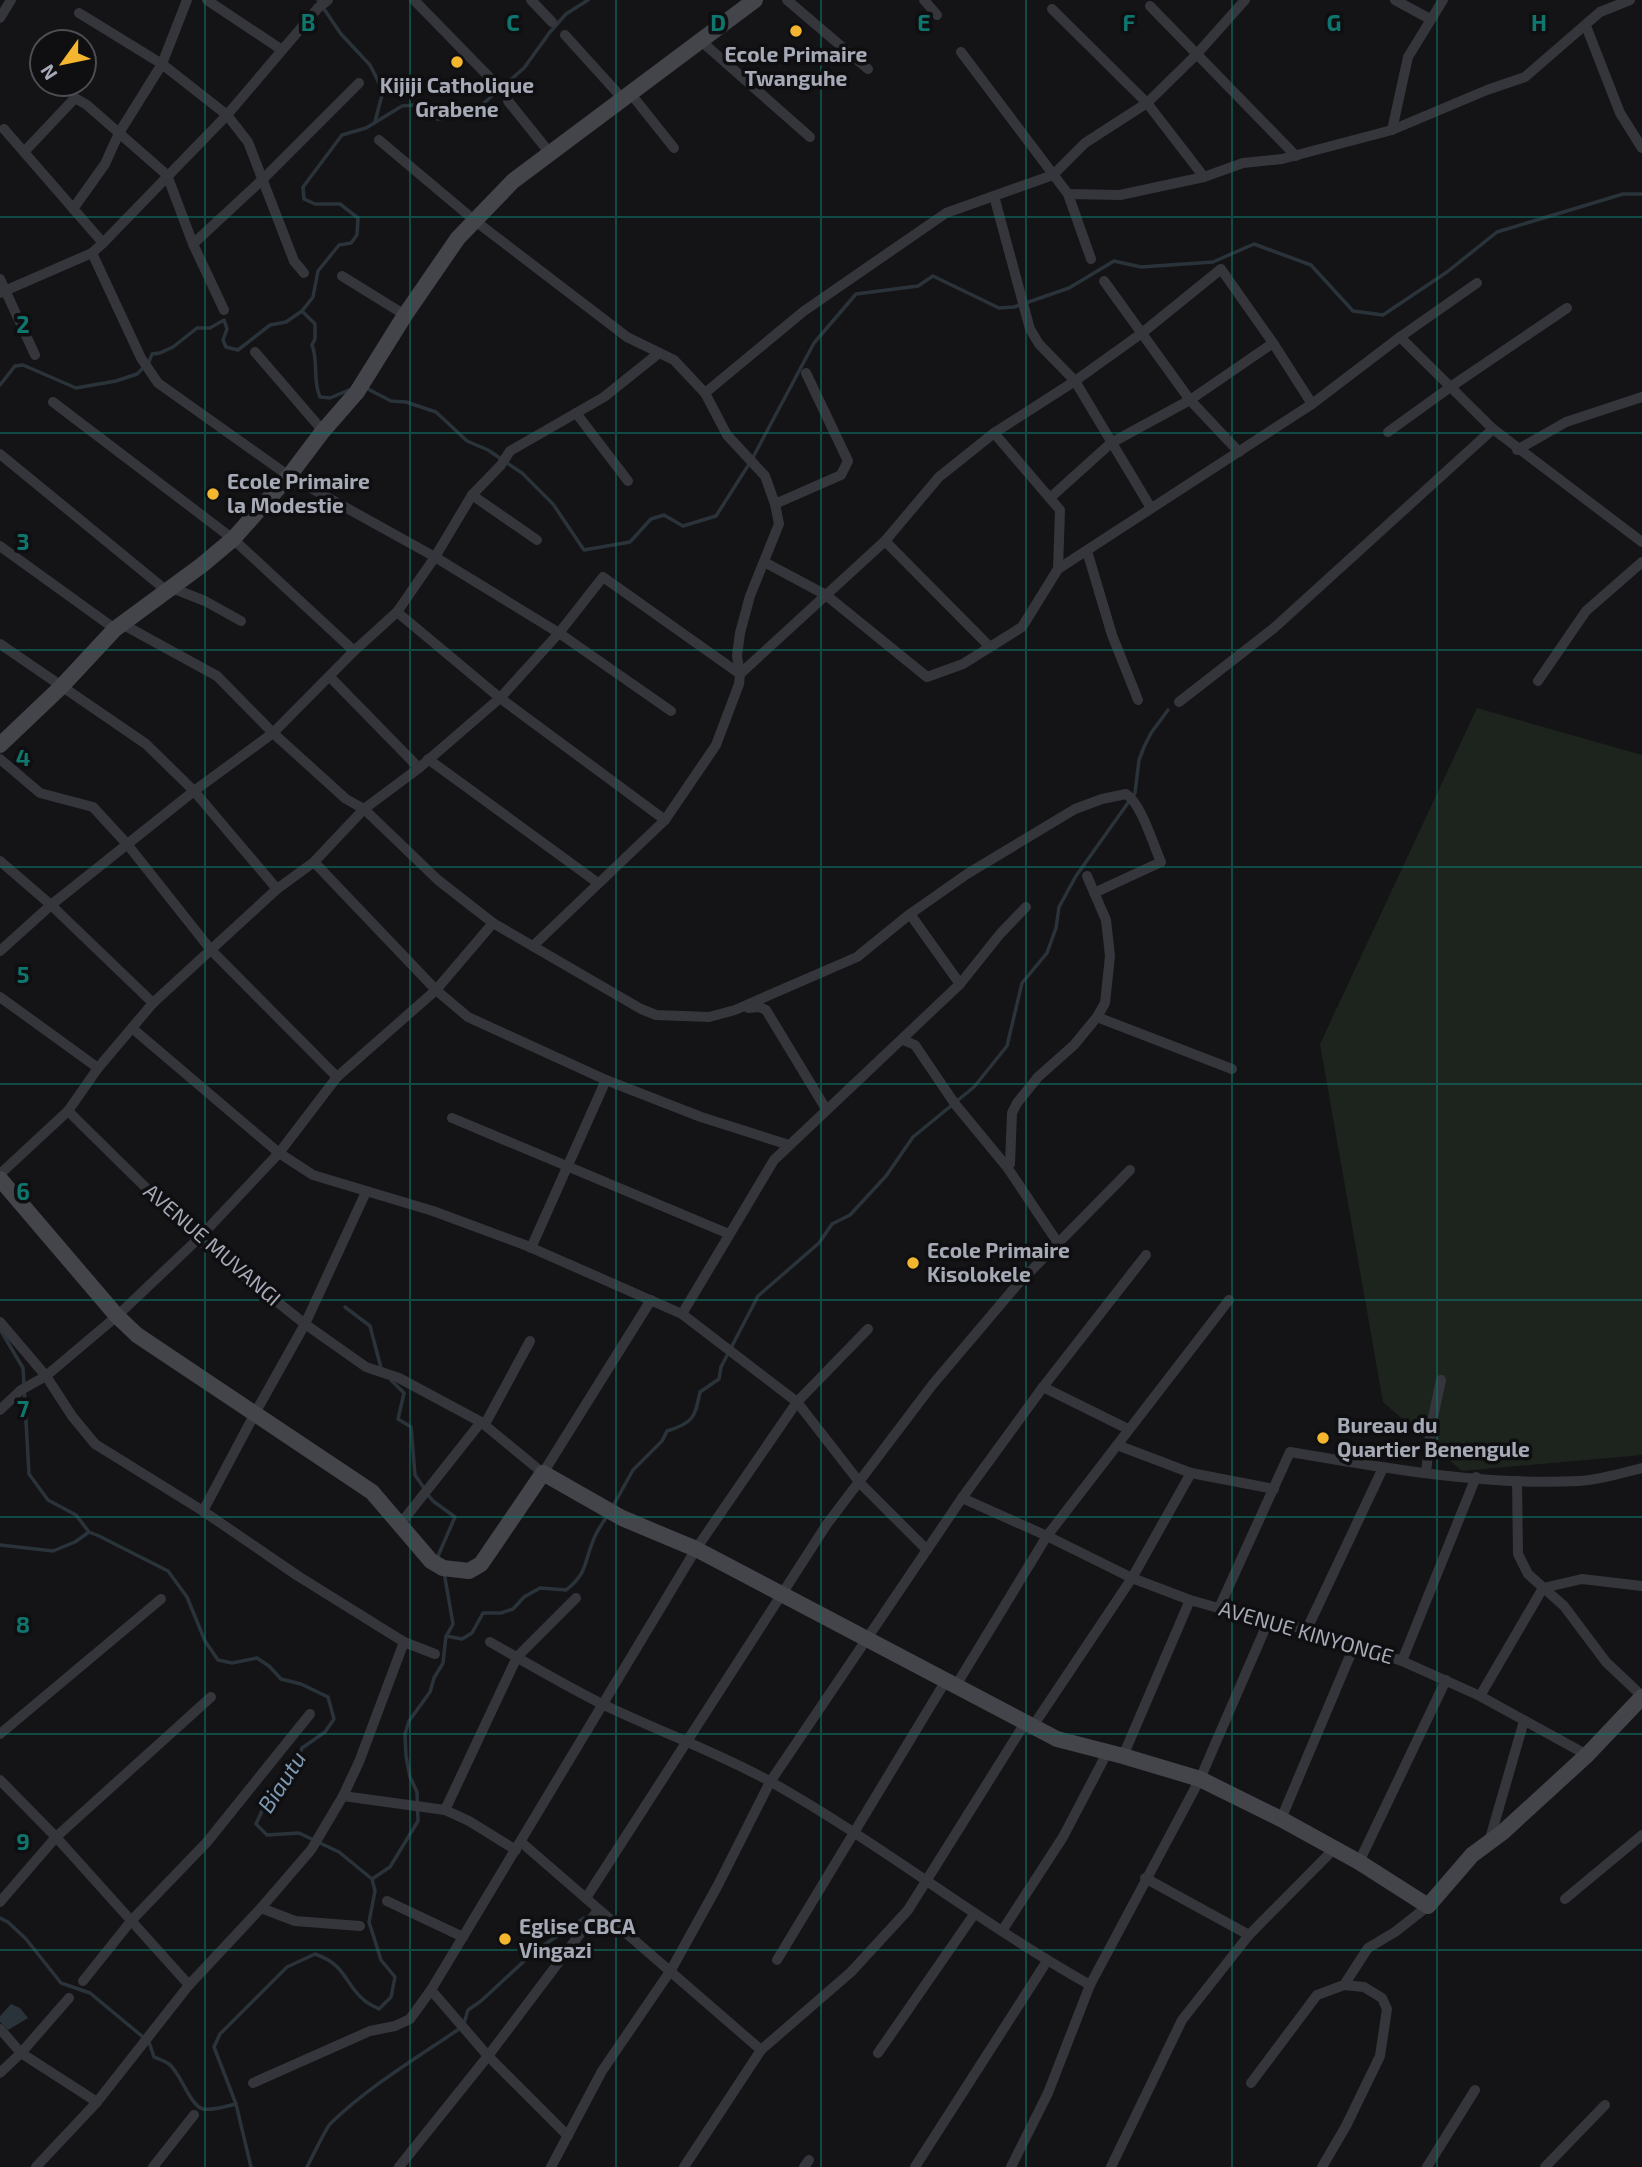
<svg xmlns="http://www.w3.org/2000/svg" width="1642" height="2167" viewBox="0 0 1642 2167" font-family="'Exo 2',sans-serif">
<rect width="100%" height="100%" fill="#141416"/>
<path fill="#1c241d" d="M1477,708L1642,755V1455L1462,1471L1383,1402L1320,1044Z"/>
<path fill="#2a333a" d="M11,2004L20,2008L28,2018L8,2030L0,2022V2016Z"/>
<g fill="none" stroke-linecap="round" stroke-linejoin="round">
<g stroke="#2a333a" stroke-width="3.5">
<path d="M318,0L341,34L370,65L383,91L375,122"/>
<path d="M302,311L315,324V339L312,345C319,362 312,380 320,397L330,398L349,390"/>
<path d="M0,385L15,366L23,365L76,388L116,381L137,374L149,362L152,354L160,353L173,347L197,328H210L224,320L227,329L223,340L226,347L238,350L270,325L286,322L302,311L313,297L318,271L339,245L351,243L357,235L358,218L340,204H315L304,199L303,187L342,135L366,128L402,106L414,105L437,119L460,117L476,110L524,68L550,32L566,14L588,0"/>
<path d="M366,388L391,401L406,402L436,412L467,441L488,450L522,473L553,504L584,550L630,542L651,519L664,515L683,526L716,516L751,461L814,343L856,294L918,286L933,276L999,308L1014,307L1069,288L1114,261L1141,267L1213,262L1254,244L1311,265L1353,311L1383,315L1447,272L1497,232L1623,194H1642"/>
<path d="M345,1307L370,1326L381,1368"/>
<path d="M1,1331L23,1368L29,1474L48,1500L76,1515L89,1532"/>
<path d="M391,1380L404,1393L398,1419L411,1427L415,1475L424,1488"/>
<path d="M428,1495L433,1501L455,1517L438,1556L439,1558"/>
<path d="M613,1506L633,1470L662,1441L667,1431C693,1423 695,1418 700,1392L719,1379L721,1367L758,1296L819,1243L832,1224L850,1215L886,1176L913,1137L974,1087L1007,1046L1022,983L1047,953L1056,928L1059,907L1076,876L1135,793L1139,760L1144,747L1151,733L1168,710"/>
<path d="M0,1545L53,1551L75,1542L89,1532L99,1536L168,1571L187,1597L205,1641L218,1660L232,1663L257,1658L269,1666L281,1679L301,1684L328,1697L334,1719L325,1732L302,1748L296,1764L267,1800L256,1824L267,1835L299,1833L339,1852L372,1879L375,1891L369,1922L381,1960L395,1977L391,1997L379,2009C374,2006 368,2004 364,2000C344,1984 347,1965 315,1954L287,1967L220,2034L214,2047L236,2104L251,2167"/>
<path d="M444,1572L453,1624L447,1635"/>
<path d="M372,1879L390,1867L418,1821L417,1792L410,1777L406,1756L405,1734L409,1721L430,1692L434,1678L443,1663L446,1636L462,1639L472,1633L483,1613H501L513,1609L524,1597L540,1588L566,1590C587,1574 584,1563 593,1541C596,1532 602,1524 607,1516"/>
<path d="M0,1918L8,1922L26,1939L61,1983L90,1993L149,2042L154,2057C159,2059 165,2061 169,2064C181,2073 190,2106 203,2109C213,2111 226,2106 236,2104"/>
<path d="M464,2023L468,2010L481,2001L535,1951L584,1918"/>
<path d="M307,2167C311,2159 327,2127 330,2124C368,2087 415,2059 459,2029"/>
</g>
<g stroke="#35363b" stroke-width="10">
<path d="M207,0L282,50"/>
<path d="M414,0L495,83"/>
<path d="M531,0L552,22"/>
<path d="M787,0L868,69"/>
<path d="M924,0L937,15"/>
<path d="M1395,0L1430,19"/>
<path d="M1150,6L1296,156"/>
<path d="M1052,9L1147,103L1204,177"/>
<path d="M79,13L162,64L227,115L248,142L294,261L304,273"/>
<path d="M0,18L11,0"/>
<path d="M1586,26L1620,113L1642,148"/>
<path d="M565,35L623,99"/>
<path d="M701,41L810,137"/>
<path d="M961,52L1068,194L1091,259"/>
<path d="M631,94L674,148"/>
<path d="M508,101L549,152"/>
<path d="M4,129L103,243"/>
<path d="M1392,130L1408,57L1443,0"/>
<path d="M379,140L474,220L627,337L674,360L705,393L727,435L765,476L775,504L779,524L750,596L740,633L737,656L740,674L739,684L716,745L665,820L533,946"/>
<path d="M24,152L75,98L87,105L167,175L193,244L224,310"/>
<path d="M1068,194L1120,195L1204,177L1243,163L1282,159L1392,130L1487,90L1525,77L1600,12L1630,0"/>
<path d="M994,196L1030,329L1039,344L1075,381L1151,508"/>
<path d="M73,209L105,164L119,133L162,64L187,0"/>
<path d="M193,244L263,179L359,83"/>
<path d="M92,253L141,358L158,383L289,476L435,557L559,633L671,711"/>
<path d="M342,276L405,315"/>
<path d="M0,279L35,355"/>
<path d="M1104,281L1190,400L1239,452"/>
<path d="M0,293L92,253L103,243L227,115L318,8L328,0"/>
<path d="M1400,337L1493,429L1642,542"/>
<path d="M255,352L323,431"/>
<path d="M705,393L804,311L946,213L1053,175L1085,143L1147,103L1196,55L1245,0"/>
<path d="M53,402L233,539L354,651"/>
<path d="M576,413L628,481"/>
<path d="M1388,432L1449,388L1567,308"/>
<path d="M994,433L1060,510L1058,569"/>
<path d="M1517,450L1566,422L1642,397"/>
<path d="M0,454L167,591"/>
<path d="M472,495L537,540"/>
<path d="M1050,498L1111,443L1190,400L1273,343"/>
<path d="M775,504L841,475L848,461L806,373"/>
<path d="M885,541L990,647"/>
<path d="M0,546L115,629"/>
<path d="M1087,551L1112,635L1138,700"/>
<path d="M764,562L826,595L927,677L963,664L1022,627L1058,569L1312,404L1400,337L1477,283"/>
<path d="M172,588L205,601L241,621"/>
<path d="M397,612L500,698L665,820"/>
<path d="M122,624L217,676L273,733L346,799L364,809L438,880L493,923L641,1009L656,1015L709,1017L735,1010L857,957L910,914L967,874L1075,809L1102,799L1126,794C1141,803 1153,844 1161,862L1094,893"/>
<path d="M0,644L146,744L194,791L277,889"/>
<path d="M740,674L885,541L939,477L994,433L1075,381L1142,333L1221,269L1273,343L1312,404"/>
<path d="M330,677L419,768"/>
<path d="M1538,681L1586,611L1642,562"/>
<path d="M1179,702L1274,628L1493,429"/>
<path d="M0,759L40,793L93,807L127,844L211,950L337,1077"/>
<path d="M428,759L598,883"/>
<path d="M0,861L51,905L153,1003"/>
<path d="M314,862L436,990L468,1017L606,1080L701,1117L789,1145"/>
<path d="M910,914L960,984"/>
<path d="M0,951L51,905L194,791L273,733L354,651L397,612L435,557L472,495L501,465L510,451L604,397L659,353"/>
<path d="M0,997L98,1068"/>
<path d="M748,1008L759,1007L766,1010L826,1109"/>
<path d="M1097,1017L1232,1069"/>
<path d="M132,1028L279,1153L313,1175L433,1211L525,1245L682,1314L797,1402L860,1483L927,1550"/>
<path d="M903,1040L915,1045L955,1104L1007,1167L1058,1243"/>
<path d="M68,1111L198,1239L305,1324L366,1367L399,1378L481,1422L543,1473L651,1300"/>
<path d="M452,1118L729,1234"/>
<path d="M1007,1167L1010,1164L1012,1113L1017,1103L1038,1077L1074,1045L1097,1017L1105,1003L1110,956L1106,920L1087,876"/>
<path d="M0,1174L68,1111L98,1068L153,1003L277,889L314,862L364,809L419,768L500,698L559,633L603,577L740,674"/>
<path d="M531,1248L606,1080"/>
<path d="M682,1314L774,1160L960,984L1000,934L1026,907"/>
<path d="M0,1322L46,1376L72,1416L95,1444L203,1511L298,1576L404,1642L435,1654"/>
<path d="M1043,1387L1128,1429"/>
<path d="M0,1410L21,1390L46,1376L117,1316L198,1239L279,1153L337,1077L436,990L493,923"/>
<path d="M485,1424L530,1341"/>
<path d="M1117,1445L1191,1473L1274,1489"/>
<path d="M1426,1473L1431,1427L1441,1380"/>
<path d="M1517,1481L1518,1554L1528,1574L1564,1606L1606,1662L1642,1696"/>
<path d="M962,1498L1047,1536L1132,1578L1190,1600L1268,1622L1307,1629L1402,1661L1480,1696L1587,1755"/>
<path d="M203,1511L254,1415L305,1324L366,1192"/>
<path d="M401,1523L481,1422"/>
<path d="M1219,1608L1290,1452C1384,1468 1484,1486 1579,1481C1600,1480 1621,1473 1642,1468"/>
<path d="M1307,1629L1383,1468"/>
<path d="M490,1642C527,1663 564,1685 602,1704C658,1731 717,1752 771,1782C881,1844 980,1923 1090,1985"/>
<path d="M1402,1661L1476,1477"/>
<path d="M955,1687L1047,1536L1229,1300"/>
<path d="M1480,1696L1543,1588L1582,1579L1642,1586"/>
<path d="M1033,1726L1132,1578L1191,1473"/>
<path d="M0,1734L161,1599"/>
<path d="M1123,1756L1190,1600"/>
<path d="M0,1780L56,1837L189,1985"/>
<path d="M343,1796L445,1810L469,1821L516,1850"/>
<path d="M445,1810L517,1657L576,1598"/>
<path d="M1281,1819L1355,1644"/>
<path d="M521,1842L761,2050"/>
<path d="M1489,1842L1524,1721"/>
<path d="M1359,1862L1446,1680"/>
<path d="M1145,1878L1249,1935"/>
<path d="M586,1898L827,1524L933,1384L1017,1285L1130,1170"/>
<path d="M1565,1899L1642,1835"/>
<path d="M387,1901L463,1937"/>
<path d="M0,1902L56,1837L211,1697"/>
<path d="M261,1908L295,1921L360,1926"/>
<path d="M1002,1931L1063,1837L1107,1753"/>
<path d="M777,1960L945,1682"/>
<path d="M83,1981L131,1921L207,1842L310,1714"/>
<path d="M431,1990L488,2056L568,2136"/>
<path d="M0,2029L21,2053L97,2102"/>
<path d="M878,2053L975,1913"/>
<path d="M0,2073L21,2053L69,1998"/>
<path d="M253,2083L370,2031L395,2026L410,2019L431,1990L696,1549L797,1402L868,1329"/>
<path d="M1251,2083L1317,1995L1344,1985L1368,1948L1395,1932L1428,1906"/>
<path d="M36,2167L97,2102L189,1985L261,1908L311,1850L343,1796L359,1762L404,1642"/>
<path d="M153,2167L194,2115"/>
<path d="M399,2167L488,2056L598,1910"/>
<path d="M551,2167L602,2071L671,1970L718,1885L770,1782L962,1498L1043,1387L1146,1255"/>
<path d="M684,2167L761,2050L851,1972L908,1910L1025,1723"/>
<path d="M804,2167L809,2160"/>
<path d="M915,2167L1047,1961"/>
<path d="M1011,2167L1048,2093L1090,1985L1200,1779L1268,1622"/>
<path d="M1111,2167L1182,2020L1249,1935L1334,1849"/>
<path d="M1322,2167L1346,2126L1380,2056L1387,2009L1382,1998L1364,1987L1344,1985"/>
<path d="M1427,2167L1475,2090"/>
<path d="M1545,2167L1605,2105"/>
</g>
<g stroke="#43454b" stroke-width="16">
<path d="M0,745L61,687L115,629L202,565L233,539L289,476L323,431L357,392L405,315L458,238L513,181L755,0"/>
<path d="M0,1179L117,1316L137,1335L372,1492L431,1561L443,1568L469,1571L481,1564L543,1473L622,1518L696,1549L1057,1739L1123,1756L1200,1779L1281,1819L1359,1862L1428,1906L1472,1855L1503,1832L1587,1755L1642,1697"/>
</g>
</g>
<path fill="none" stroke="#0f766e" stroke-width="2" stroke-opacity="0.55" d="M205,0V2167M410,0V2167M616,0V2167M821,0V2167M1026,0V2167M1232,0V2167M1437,0V2167M0,217H1642M0,433H1642M0,650H1642M0,867H1642M0,1084H1642M0,1300H1642M0,1517H1642M0,1734H1642M0,1950H1642"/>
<g fill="#f4b62e" stroke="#0f0f11" stroke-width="2.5">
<circle cx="796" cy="31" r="7"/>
<circle cx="457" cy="62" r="7"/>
<circle cx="213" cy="494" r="7"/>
<circle cx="913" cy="1263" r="7"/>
<circle cx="1323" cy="1438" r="7"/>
<circle cx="505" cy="1939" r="7"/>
</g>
<g text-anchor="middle" stroke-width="7" stroke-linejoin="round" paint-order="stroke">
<g font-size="21" font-weight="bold" fill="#a6aab6" stroke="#0f0f11" text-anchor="start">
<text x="796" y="62" text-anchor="middle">Ecole Primaire<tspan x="796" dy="24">Twanguhe</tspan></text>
<text x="457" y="93" text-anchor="middle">Kijiji Catholique<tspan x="457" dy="24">Grabene</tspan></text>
<text x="227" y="489">Ecole Primaire<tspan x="227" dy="24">la Modestie</tspan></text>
<text x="927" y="1258">Ecole Primaire<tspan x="927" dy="24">Kisolokele</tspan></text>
<text x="1337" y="1433">Bureau du<tspan x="1337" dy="24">Quartier Benengule</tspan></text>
<text x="519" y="1934">Eglise CBCA<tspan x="519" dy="24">Vingazi</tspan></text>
</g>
<g font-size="21" fill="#a6aab6" stroke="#0f0f11">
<text transform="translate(212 1245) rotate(41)" y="7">AVENUE MUVANGI</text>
<text transform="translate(1306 1633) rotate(16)" y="7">AVENUE KINYONGE</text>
</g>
<g font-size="23" font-style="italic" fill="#7c98b2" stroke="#0f0f11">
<text transform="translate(282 1782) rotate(-57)" y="8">Biautu</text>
</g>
</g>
<g font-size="23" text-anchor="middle" font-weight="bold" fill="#0f766e" stroke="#0f0f11" stroke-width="7" stroke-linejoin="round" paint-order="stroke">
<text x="308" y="31">B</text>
<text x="513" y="31">C</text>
<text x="718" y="31">D</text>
<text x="924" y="31">E</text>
<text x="1129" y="31">F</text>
<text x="1334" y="31">G</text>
<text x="1539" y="31">H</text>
<text x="23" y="333">2</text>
<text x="23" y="550">3</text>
<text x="23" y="766">4</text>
<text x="23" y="983">5</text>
<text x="23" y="1200">6</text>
<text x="23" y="1417">7</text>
<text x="23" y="1633">8</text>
<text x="23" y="1850">9</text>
</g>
<g transform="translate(63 63) rotate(237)"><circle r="33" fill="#0f0f11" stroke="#4b4d53" stroke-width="2"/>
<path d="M0-5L12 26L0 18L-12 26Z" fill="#f4b62e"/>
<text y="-10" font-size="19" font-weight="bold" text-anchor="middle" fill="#a6aab6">N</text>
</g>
</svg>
